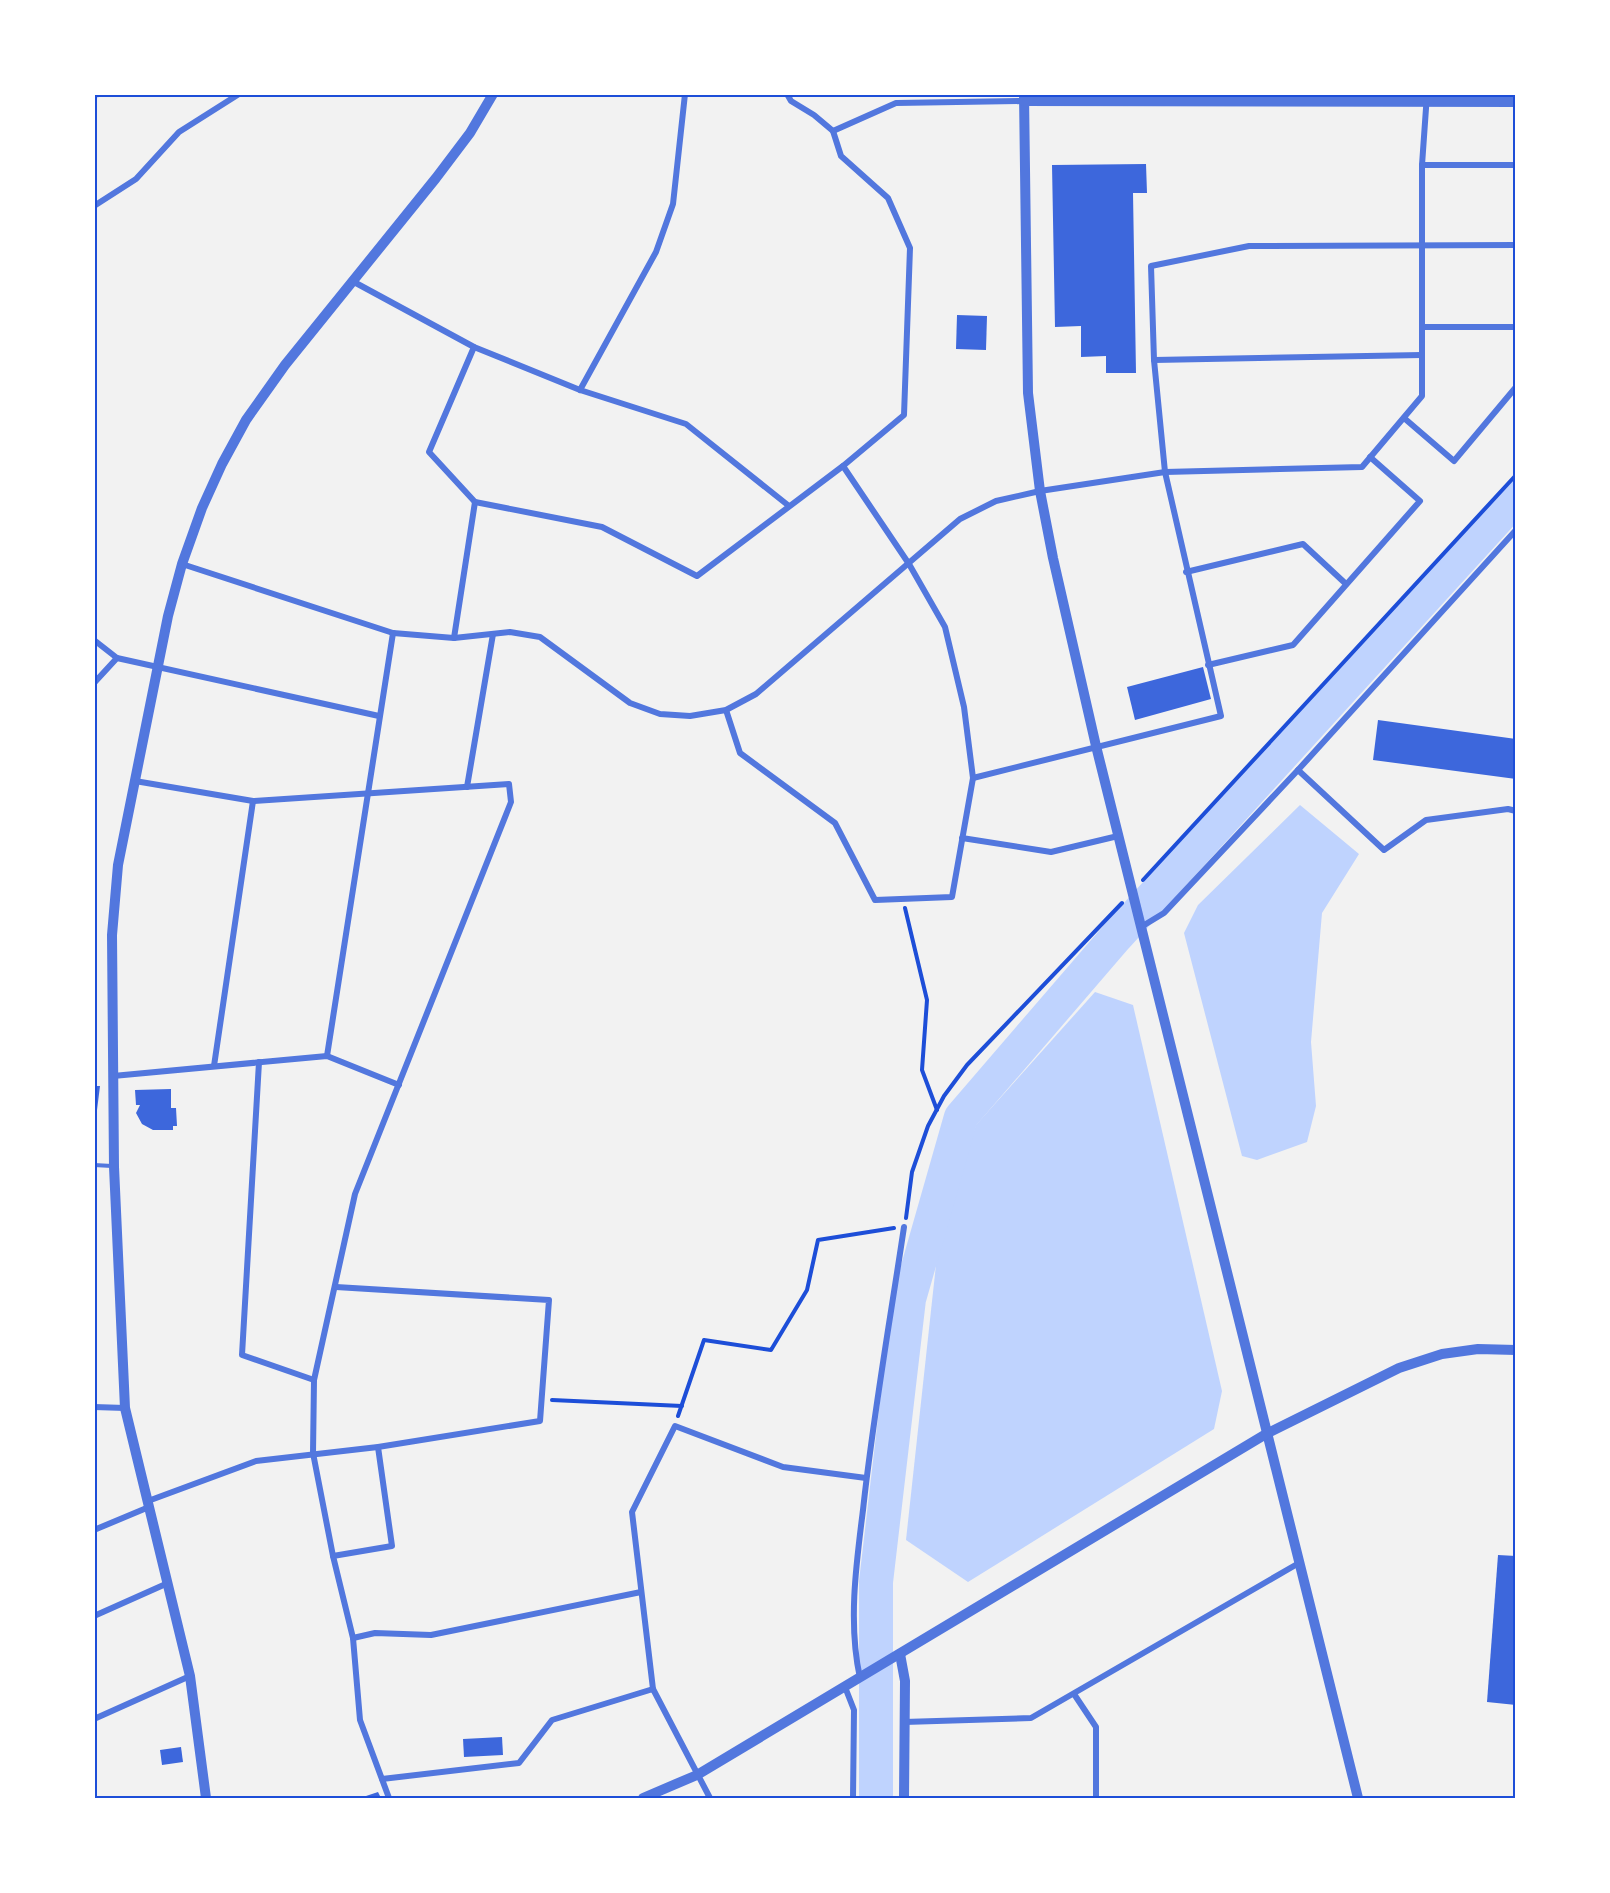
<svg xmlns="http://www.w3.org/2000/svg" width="1610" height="1893" viewBox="0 0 1610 1893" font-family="Overpass,sans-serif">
<rect width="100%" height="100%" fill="#f2f2f2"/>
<g fill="#bfd3fe">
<path d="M1300,805L1359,854L1322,913L1311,1042L1316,1106L1307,1142L1257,1160L1242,1156L1184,933L1198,905Z"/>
<path d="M1095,992L1133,1005L1222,1391L1214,1429L968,1582L906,1540L940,1228L976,1125Z"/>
</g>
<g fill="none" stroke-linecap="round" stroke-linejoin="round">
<path stroke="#bfd3fe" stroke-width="6" d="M94,97L98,94"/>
<path stroke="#bfd3fe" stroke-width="34" d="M876,1798V1582L909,1299L961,1117L1116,937L1516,498"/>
</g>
<g fill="#3d67dc">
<path d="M1146,164L1147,193H1133L1136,373H1106V356L1081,357V326L1055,327L1052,165Z"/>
<path d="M957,315L987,316L986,350L956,349Z"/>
<path d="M1203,667L1211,699L1135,720L1127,687Z"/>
<path d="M1378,720L1516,739V779L1373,760Z"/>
<path d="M94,1086H100L96,1118H94Z"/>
<path d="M171,1089V1108H176L177,1126H173V1130H153L142,1124L136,1113L140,1105H136L135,1090Z"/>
<path d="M1498,1555L1516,1556V1705L1487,1702Z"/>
<path d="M502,1737L503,1755L464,1757L463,1739Z"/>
<path d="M181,1747L183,1762L162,1765L160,1750Z"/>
<path d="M378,1792L381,1798H360Z"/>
</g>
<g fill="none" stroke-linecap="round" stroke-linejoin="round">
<g stroke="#1d4ed8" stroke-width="4">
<path d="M1143,880L1516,475"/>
<path d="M905,908L927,1000L922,1070L937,1110"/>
<path d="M906,1218L912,1172L928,1126L944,1096L967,1065L1122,903"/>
<path d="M552,1400L682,1406"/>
<path d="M678,1416L704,1340L771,1350L807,1290L818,1240L894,1228"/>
</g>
<path stroke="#5277de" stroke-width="4" d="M94,1165L112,1166"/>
<g stroke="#5277de" stroke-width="6">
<path d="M833,131L896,103L1024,101"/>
<path d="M1422,165H1516"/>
<path d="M94,206L136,179L179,132L239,94"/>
<path d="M354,282L474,347L580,390L686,424L789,506"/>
<path d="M1422,327H1516"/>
<path d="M474,347L429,452L475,502L602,527L697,576L843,466L904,415L910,248L888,198L841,156L833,131L814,115L791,101L787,94"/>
<path d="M1154,360L1422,355"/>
<path d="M580,390L656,252L673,204L685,94"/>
<path d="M1404,418L1454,461L1516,387"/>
<path d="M182,564L393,633L454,638L510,632L540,637L630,703L660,714L690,716L726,710L756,694L960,519L996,501L1040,491L1165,472L1362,467L1422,396V165L1427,94"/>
<path d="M1186,572L1303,544L1346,584"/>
<path d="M454,638L475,502"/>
<path d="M94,640L117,658"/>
<path d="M1208,665L1293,645L1420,501L1370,457"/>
<path d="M94,683L117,658L379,716"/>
<path d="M726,710L740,753L835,823L875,900L952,897L973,778L964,707L945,627L909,564L843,466"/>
<path d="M1298,770L1384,850L1426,820L1508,809L1516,811"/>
<path d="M973,778L1221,716L1165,472L1154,360L1151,266L1249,246L1516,245"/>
<path d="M135,781L253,801L509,784L511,802L355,1194L314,1380L313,1453L333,1556L353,1638L360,1720L389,1798"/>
<path d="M467,787L493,634"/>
<path d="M962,838L1051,852L1118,836"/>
<path d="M1141,927L1164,913L1298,770L1516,530"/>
<path d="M327,1056L393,633"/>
<path d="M259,1062L242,1355L314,1380"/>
<path d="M214,1066L253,801"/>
<path d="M113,1076L327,1056L399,1085"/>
<path d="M94,1407L125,1408"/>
<path d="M148,1501L256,1461L378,1447L540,1421L549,1300L336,1287"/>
<path d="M94,1530L149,1507"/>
<path d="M333,1556L392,1546L378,1447"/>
<path d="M94,1616L168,1583"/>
<path d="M353,1638L375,1633L431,1635L641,1592"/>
<path d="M860,1678C848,1624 856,1565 863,1510C873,1416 890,1321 904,1227"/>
<path d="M845,1687L854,1710L853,1798"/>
<path d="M653,1689L632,1512L675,1426L783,1467L866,1478"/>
<path d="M1074,1694L1096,1727V1798"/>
<path d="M94,1719L190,1676"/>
<path d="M904,1722L1031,1718L1299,1563"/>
<path d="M382,1779L519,1763L552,1720L653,1689L710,1798"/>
</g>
<g stroke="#5277de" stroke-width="10">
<path d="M1024,94L1028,393L1040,491L1053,558L1096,746L1358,1798"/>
<path d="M1024,101L1516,102"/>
<path d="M900,1654L905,1681L904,1798"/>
<path d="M206,1798L190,1676L125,1408L114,1167L112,935L118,865L168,616L182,564L202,508L222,464L246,420L285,365L436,178L470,133L493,94"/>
<path d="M643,1798L697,1775L1266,1434L1399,1368L1442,1354L1478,1349L1516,1350"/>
</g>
</g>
<rect width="1610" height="1893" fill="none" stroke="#ffffff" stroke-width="192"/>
<rect x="96" y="96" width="1418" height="1701" fill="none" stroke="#1d4ed8" stroke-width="2"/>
</svg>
